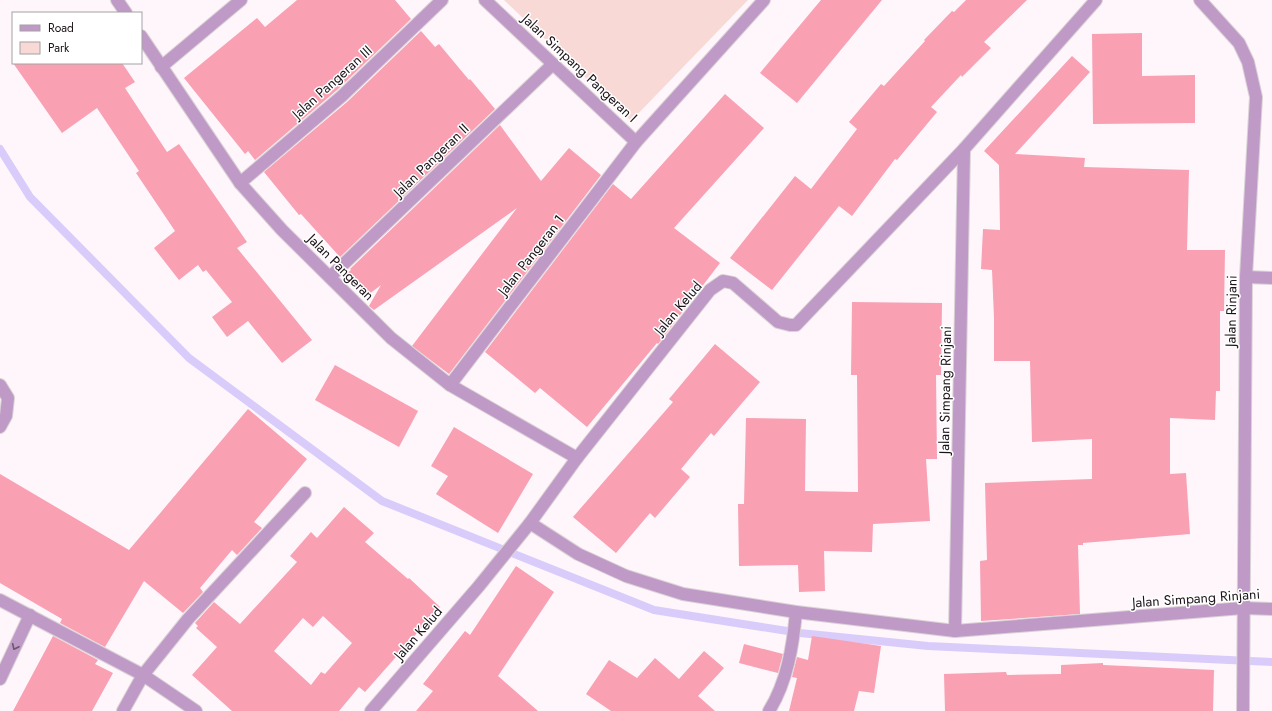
<svg xmlns="http://www.w3.org/2000/svg" width="1272" height="711" viewBox="0 0 1272 711" font-family="Jost,sans-serif">
<rect width="100%" height="100%" fill="#fef6fa"/>
<path fill="#f8d9d5" d="M504,0H748L631,121Z"/>
<g fill="none" stroke-linecap="round" stroke-linejoin="round">
<path stroke="#d9ccfa" stroke-width="8" d="M0,149L30,197L189,358L382,501L654,610L800,633L928,646L1272,662"/>
</g>
<g fill="#f9a0b3" fill-rule="evenodd">
<path d="M297,0H395L411,19L337,90L255,160L248,151L245,154L184,78L257,18L265,27Z"/>
<path d="M821,0H882L797,103L760,73Z"/>
<path d="M966,0H1027L984,42L991,48L962,77L961,75L931,107L937,112L897,160L895,159L852,216L839,206L772,290L730,258L795,176L811,189L857,129L849,122L881,84L884,86L925,41L924,40L952,11L954,12Z"/>
<path d="M421,31L435,47L439,44L469,80L470,79L495,109L340,257L301,214L299,215L264,172L347,102Z"/>
<path d="M1142,33V76L1195,75V123L1093,124L1092,34Z"/>
<path d="M1072,56L1090,72L1015,154L1085,158L1084,167L1189,170L1187,250H1225L1224,311H1220V391H1216L1215,420L1170,418V474L1186,473L1190,534L1083,543V545H1078L1080,614L981,621L980,561L987,560L985,483L1092,479V439L1032,442L1030,361H994V318L992,270L981,269L983,229L1000,230L999,165L984,151Z"/>
<path d="M13,63H122L135,82L125,88L167,152L179,144L247,242L237,248L312,340L282,363L248,321L227,337L212,317L232,302L206,270L203,272L198,265L179,280L154,248L175,231L136,173L139,171L97,108L62,133Z"/>
<path d="M725,94L764,128L674,228L720,263L658,344L657,343L587,427L540,388L535,393L485,352L613,184L631,199Z"/>
<path d="M500,125L541,181L569,148L601,175L449,374L412,346L517,208L374,310L369,306L381,285L364,298L347,273L351,270L350,269Z"/>
<path d="M852,302L942,303L941,375H936L937,459H926L930,521L873,524L872,552L824,551L825,591L799,592L798,565L739,566L738,504H744L746,418L806,419L805,491L858,492L857,375H851Z"/>
<path d="M715,344L760,382L714,436L711,433L681,469L690,477L655,518L650,513L616,553L573,517L673,402L669,399Z"/>
<path d="M335,365L418,411L399,447L315,400Z"/>
<path d="M248,409L307,459L254,522L262,528L237,555L232,550L200,588L203,592L183,613L144,581L105,647L60,623L62,619L0,583V474L129,550Z"/>
<path d="M454,427L533,474L498,533L436,494L448,476L431,466Z"/>
<path d="M344,507L374,533L365,542L408,579L409,578L440,607L365,692L359,687L339,711H232L192,675L217,647L196,628L198,626L195,623L214,602L240,624L297,562L290,556L311,532L317,538ZM323,616L352,643L325,674L321,672L311,685L274,651L303,618L313,627Z"/>
<path d="M516,566L554,592L498,676L538,711H416L433,691L423,684L465,631L470,635Z"/>
<path d="M53,636L98,660L95,664L113,673L92,711H13Z"/>
<path d="M812,636L881,646L874,693L859,691L854,711H789L797,678L792,677L797,657L808,660Z"/>
<path d="M744,644L783,654L778,673L739,663Z"/>
<path d="M704,651L724,668L698,696L715,711H611L586,694L609,660L637,678L655,658L679,679Z"/>
<path d="M1103,663V665L1214,670L1213,711H945L944,674L1006,672L1007,675L1061,674V665Z"/>
</g>
<g fill="none" stroke-linecap="round" stroke-linejoin="round">
<g stroke="#dad2d6" stroke-width="14">
<g id="minor">
<path d="M117,0L126,13"/>
<path d="M485,0L636,142"/>
<path d="M1200,0L1239,43L1248,62L1256,97L1246,277L1243,711"/>
<path d="M141,36L240,183L282,230L391,338L450,385L577,458"/>
<path d="M161,67L241,0"/>
<path d="M240,183L342,96L442,0"/>
<path d="M330,277L553,64"/>
<path d="M1246,277L1272,278"/>
<path d="M0,385L8,398L6,416L0,427"/>
<path d="M450,385L636,142L764,0"/>
<path d="M530,523L578,554L626,576L683,594L796,612L955,631L1243,608L1272,609"/>
<path d="M0,600L143,675L196,711"/>
<path d="M955,631L964,149"/>
<path d="M0,679L30,615"/>
<path d="M123,711L143,675L188,619L305,493"/>
<path d="M371,711L479,586L530,523L577,458L710,290L723,281L733,283L778,322L790,325H796L964,149L1096,0"/>
<path d="M769,711C787,682 793,646 796,612"/>
</g>
</g>
<use href="#minor" stroke="#bf9ac7" stroke-width="12"/>
</g>
<defs><path id="oneway-chevron" d="M-2-3.5L2.5 0L-2 3.5" fill="none" stroke-width="1.6" stroke-linecap="round" stroke-linejoin="round"/></defs>
<use stroke="#6d5670" href="#oneway-chevron" transform="translate(15 647) rotate(115)"/>
<g text-anchor="middle" stroke-width="3" stroke-linejoin="round" paint-order="stroke">
<g font-size="14" fill="#1b1318" stroke="#fff">
<text transform="translate(580 68) rotate(43)" y="5">Jalan Simpang Pangeran I</text>
<text transform="translate(332 82) rotate(-42)" y="5">Jalan Pangeran III</text>
<text transform="translate(431 160) rotate(-44)" y="5">Jalan Pangeran II</text>
<text transform="translate(531 255) rotate(-52)" y="5">Jalan Pangeran 1</text>
<text transform="translate(341 267) rotate(45)" y="5">Jalan Pangeran</text>
<text transform="translate(678 308) rotate(-50)" y="5">Jalan Kelud</text>
<text transform="translate(1231 311) rotate(-89)" y="5">Jalan Rinjani</text>
<text transform="translate(945 390) rotate(-89)" y="5">Jalan Simpang Rinjani</text>
<text transform="translate(1196 598) rotate(-4)" y="5">Jalan Simpang Rinjani</text>
<text transform="translate(418 633) rotate(-49)" y="5">Jalan Kelud</text>
</g>
</g>
<rect x="12" y="12" width="130" height="52" fill="#ffffff" stroke="#a4a1a3"/>
<rect x="20" y="25" width="20" height="6" fill="#bf9ac7" stroke="#a4a1a3"/>
<text x="48" y="32" font-size="12" fill="#1b1318">Road</text>
<rect x="20" y="42" width="20" height="12" fill="#f8d9d5" stroke="#a4a1a3"/>
<text x="48" y="52" font-size="12" fill="#1b1318">Park</text>
</svg>
